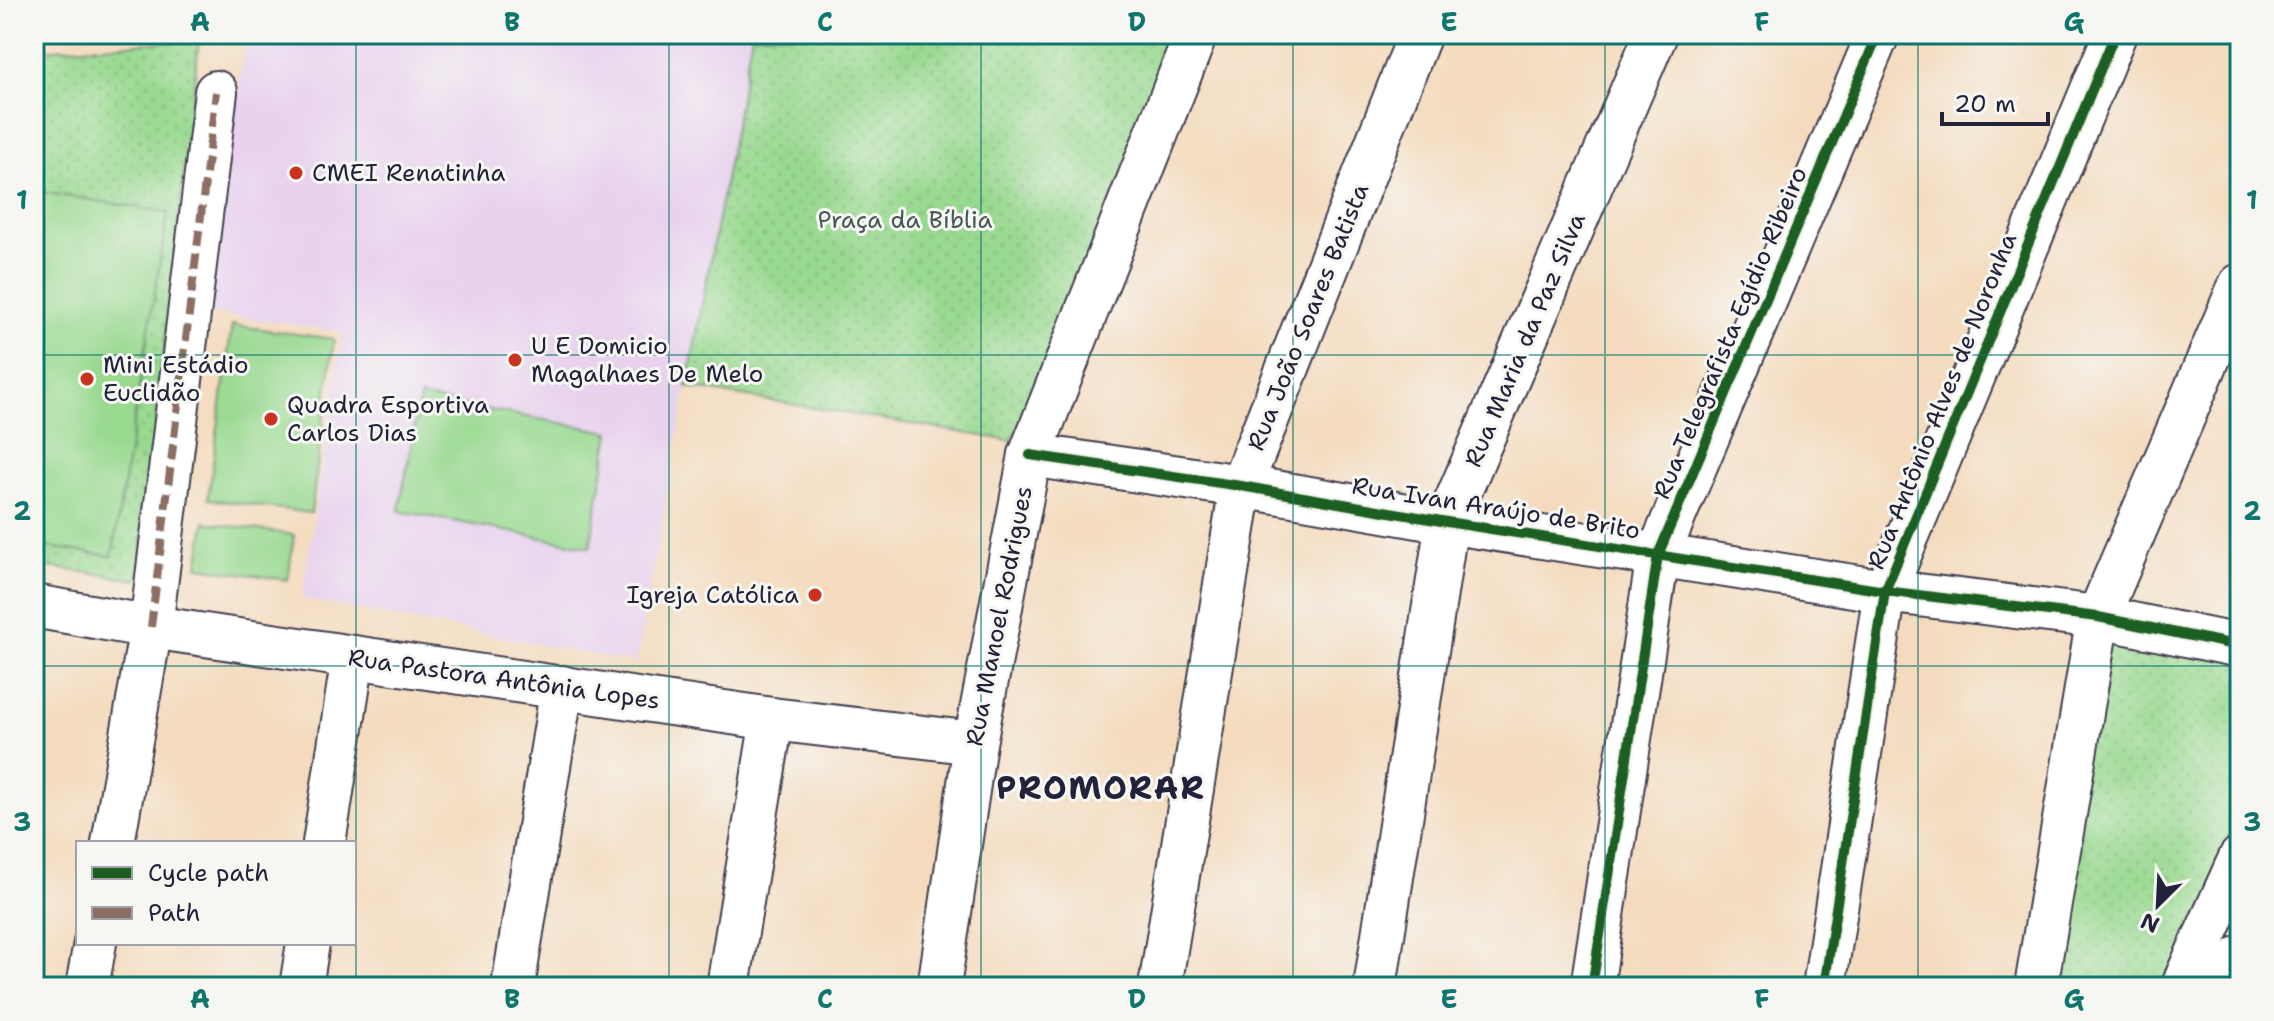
<svg xmlns="http://www.w3.org/2000/svg" width="2274" height="1021" viewBox="0 0 2274 1021" font-family="'Shantell Sans',sans-serif">
<defs>
<pattern id="grass-dots" width="8" height="8" patternUnits="userSpaceOnUse" patternTransform="scale(2)"><rect width="8" height="8" fill="#99d990"/><path d="M2 2h.1M6 6h.1" fill="none" stroke="#84ba7d" stroke-width="1.8" stroke-linecap="round"/></pattern>
</defs>
<rect width="100%" height="100%" fill="#f6f6f2"/>
<filter id="ink" filterUnits="userSpaceOnUse"><feTurbulence type="fractalNoise" baseFrequency=".0125" numOctaves="2"/><feDisplacementMap in="SourceGraphic" scale="16" xChannelSelector="R" yChannelSelector="G"/><feConvolveMatrix kernelMatrix="1 2 1 2 8 2 1 2 1" color-interpolation-filters="sRGB"/></filter>
<filter id="wash" filterUnits="userSpaceOnUse"><feTurbulence type="fractalNoise" baseFrequency=".006" numOctaves="4" result="noise"/><feDisplacementMap in="SourceGraphic" scale="32" xChannelSelector="R" yChannelSelector="G"/><feGaussianBlur stdDeviation="1.8" result="paint"/><feColorMatrix in="noise" values="0 0 0 0 0 0 0 0 0 0 0 0 0 0 0 0 0 1.4 0 .05"/><feComposite in="paint" operator="in"/></filter>
<g filter="url(#wash)">
<rect width="100%" height="100%" fill="#f4dbbe"/>
<path fill="#e8d2ee" d="M246,34H752L636,663L302,599L342,332L205,312Z"/>
<g fill="url(#grass-dots)" stroke="#5e7e66" stroke-width="2">
<path d="M752,34H1181L1012,441L687,387Z"/>
<path d="M199,40L138,580L34,565V50Z"/>
<path d="M2102,624L2240,656V850L2179,987H2050Z"/>
</g>
<g fill="#99d990" stroke="#5e7e66" stroke-width="2">
<path d="M34,191L168,212L112,556L34,545Z"/>
<path d="M232,325L334,339L311,513L208,499Z"/>
<path d="M420,397L610,432L590,547L399,511Z"/>
<path d="M205,522L294,535L288,580L198,567Z"/>
</g>
</g>
<g filter="url(#ink)">
<g fill="none" stroke-linecap="round" stroke-linejoin="round">
<g stroke="#423e4f" stroke-width="46">
<g id="minor">
<path d="M1030,455L1241,486L1447,522L1885,591L2098,617L2240,646"/>
<path d="M34,606L151,627L772,719L975,743"/>
<path d="M113,843L151,627L216,92"/>
<path d="M324,843L353,657"/>
<path d="M87,987L95,943"/>
<path d="M301,987L308,943"/>
<path d="M513,987L562,687"/>
<path d="M728,987L772,719"/>
<path d="M939,987L975,743L1030,455L1196,34"/>
<path d="M1160,987L1241,486L1420,34"/>
<path d="M1375,987L1447,522L1656,34"/>
<path d="M1592,987L1658,555L1878,34"/>
<path d="M1824,987L1885,591L2115,34"/>
<path d="M2036,987L2098,617L2240,285"/>
<path d="M2182,987L2240,858"/>
<path d="M2227,987L2240,957"/>
</g>
</g>
<use href="#minor" stroke="#fff" stroke-width="42"/>
<path stroke="#8d6e63" stroke-width="8" stroke-dasharray="16 8" stroke-linecap="butt" d="M151,627L216,92"/>
<g stroke="#f6f6f2" stroke-width="15">
<g id="cycleway">
<path d="M1030,455L1241,486L1447,522L1885,591L2098,617L2240,646"/>
<path d="M1592,987L1658,555L1878,34"/>
<path d="M1824,987L1885,591L2115,34"/>
</g>
</g>
<use href="#cycleway" stroke="#1b5e20" stroke-width="10"/>
</g>
</g>
<path fill="none" stroke="#0f766e" stroke-width="2" stroke-opacity="0.55" d="M356,34V987M669,34V987M981,34V987M1293,34V987M1605,34V987M1918,34V987M34,355H2240M34,666H2240"/>
<g fill="#c8321e" stroke="#f6f6f2" stroke-width="3">
<circle cx="296" cy="173" r="8"/>
<circle cx="515" cy="360" r="8"/>
<circle cx="87" cy="379" r="8"/>
<circle cx="271" cy="419" r="8"/>
<circle cx="815" cy="595" r="8"/>
</g>
<g text-anchor="middle" stroke-width="6" stroke-linejoin="round" paint-order="stroke">
<g font-size="24" fill="#22223b" stroke="#f6f6f2" text-anchor="start">
<text x="312" y="181">CMEI Renatinha</text>
<text x="531" y="354">U E Domicio<tspan x="531" dy="28">Magalhaes De Melo</tspan></text>
<text x="103" y="373">Mini Estádio<tspan x="103" dy="28">Euclidão</tspan></text>
<text x="287" y="413">Quadra Esportiva<tspan x="287" dy="28">Carlos Dias</tspan></text>
<text x="799" y="603" text-anchor="end">Igreja Católica</text>
</g>
<g font-size="24" fill="#465954" stroke="#f6f6f2">
<text x="905" y="228">Praça da Bíblia</text>
</g>
<g font-size="24" fill="#22223b" stroke="#f6f6f2">
<text transform="translate(1308 317) rotate(-68)" y="8">Rua João Soares Batista</text>
<text transform="translate(1730 333) rotate(-67)" y="8">Rua Telegrafista Egídio Ribeiro</text>
<text transform="translate(1525 340) rotate(-67)" y="8">Rua Maria da Paz Silva</text>
<text transform="translate(1942 401) rotate(-68)" y="8">Rua Antônio Alves de Noronha</text>
<text transform="translate(1496 508) rotate(9)" y="8">Rua Ivan Araújo de Brito</text>
<text transform="translate(999 616) rotate(-79)" y="8">Rua Manoel Rodrigues</text>
<text transform="translate(504 679) rotate(8)" y="8">Rua Pastora Antônia Lopes</text>
</g>
<g font-size="32" font-weight="bold" letter-spacing="2" fill="#22223b" stroke="#f6f6f2">
<text x="1101" y="799">PROMORAR</text>
</g>
</g>
<rect width="2274" height="1021" fill="none" stroke="#f6f6f2" stroke-width="88"/>
<rect x="76" y="841" width="280" height="104" fill="#f6f6f2" stroke="#a1a1a9" stroke-width="2"/>
<rect x="92" y="867" width="40" height="12" fill="#1b5e20" stroke="#a1a1a9" stroke-width="2"/>
<text x="148" y="881" font-size="24" fill="#22223b">Cycle path</text>
<rect x="92" y="907" width="40" height="12" fill="#8d6e63" stroke="#a1a1a9" stroke-width="2"/>
<text x="148" y="921" font-size="24" fill="#22223b">Path</text>
<g transform="translate(2158 905) rotate(204)" stroke="#f6f6f2" stroke-width="6" paint-order="stroke">
<path d="M0-6L14 30L0 20L-14 30Z" fill="#22223b"/>
<text y="-12" font-size="22" font-weight="bold" text-anchor="middle" fill="#22223b">N</text>
</g>
<path d="M1942 112v12h106v-12" fill="none" stroke="#22223b" stroke-width="4"/>
<text x="1954" y="112" font-size="24" fill="#22223b" stroke="#f6f6f2" stroke-width="6" paint-order="stroke">20 m</text>
<rect x="44" y="44" width="2186" height="933" fill="none" stroke="#0f766e" stroke-width="3"/>
<g font-size="26" text-anchor="middle" font-weight="bold" fill="#0f766e">
<text x="200" y="31">A</text>
<text x="512" y="31">B</text>
<text x="825" y="31">C</text>
<text x="1137" y="31">D</text>
<text x="1449" y="31">E</text>
<text x="1762" y="31">F</text>
<text x="2074" y="31">G</text>
<text x="22" y="209">1</text>
<text x="2252" y="209">1</text>
<text x="22" y="520">2</text>
<text x="2252" y="520">2</text>
<text x="22" y="831">3</text>
<text x="2252" y="831">3</text>
<text x="200" y="1008">A</text>
<text x="512" y="1008">B</text>
<text x="825" y="1008">C</text>
<text x="1137" y="1008">D</text>
<text x="1449" y="1008">E</text>
<text x="1762" y="1008">F</text>
<text x="2074" y="1008">G</text>
</g>
</svg>
